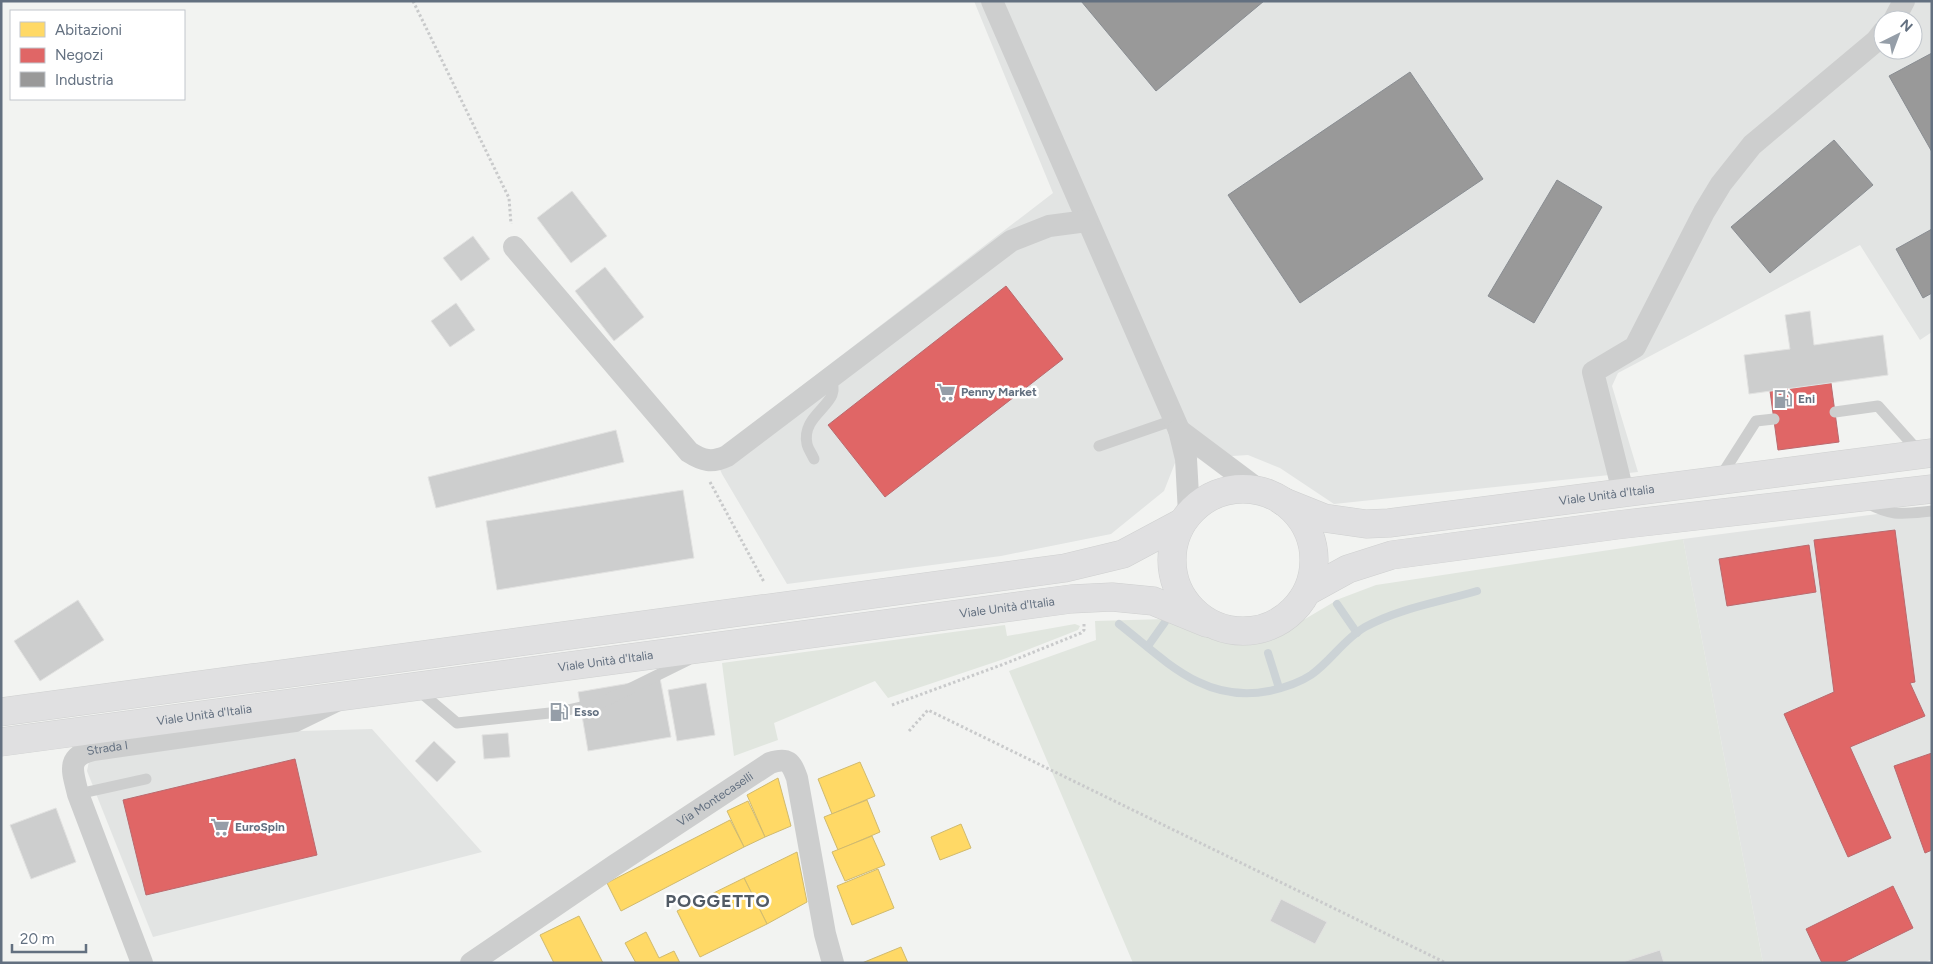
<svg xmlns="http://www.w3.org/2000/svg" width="1933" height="964" viewBox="0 0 1933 964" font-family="Figtree,sans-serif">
<rect width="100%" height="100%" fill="#f2f3f1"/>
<g fill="#e2e4e3" fill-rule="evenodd">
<path d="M974,1H1932V332L1920,340L1860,245L1618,373L1612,386L1638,472L1334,504L1280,468L1248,455L1186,459L1175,463L1164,491L1111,534L1001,556L787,584L722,474L713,454L1053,193ZM1883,20H1913V50H1883Z"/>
<path d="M1932,507V959L1924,963H1763L1683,539Z"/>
<path d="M372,729L482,852L153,937L87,771L89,761L300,731Z"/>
</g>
<g fill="#e1e6df">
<path d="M1683,539L1763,963H1133L1009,671L1096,640L1095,621L1167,619L1196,632L1228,641L1263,636L1305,619L1339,599L1376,585Z"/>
<path d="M1075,624L1080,626L1078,630L1004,659L888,698L875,681L774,723L778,740L734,756L722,663L1005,625L1007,636Z"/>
</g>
<g fill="#ffd966" stroke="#d0ba6e">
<path d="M860,762L875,796L832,814L818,779Z"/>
<path d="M778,778L791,826L765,837L747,795Z"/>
<path d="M867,800L880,832L838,850L824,817Z"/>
<path d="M748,801L765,837L744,847L727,811Z"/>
<path d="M730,820L744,847L621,911L607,883Z"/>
<path d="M961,824L971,848L940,860L931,837Z"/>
<path d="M872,836L885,865L845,881L832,852Z"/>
<path d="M797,852L807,902L767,924L744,878Z"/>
<path d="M878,869L894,908L852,925L837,886Z"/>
<path d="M744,878L767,924L700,957L677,911Z"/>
<path d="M579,916L603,963H554L540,935Z"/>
<path d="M646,932L659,958L674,951L680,963H636L625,943Z"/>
<path d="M901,947L908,963H862Z"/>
</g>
<g fill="#e06666" stroke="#ba696e">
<path d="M1006,286L1063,359L885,497L828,425Z"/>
<path d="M1831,383L1839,442L1778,450L1770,391Z"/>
<path d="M1895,530L1915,682L1910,683L1925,716L1850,747L1891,838L1848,857L1784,714L1834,692L1814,540Z"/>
<path d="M1809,545L1816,592L1727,606L1719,559Z"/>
<path d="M1932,753V850L1925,853L1894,766Z"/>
<path d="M295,759L317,855L146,895L123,800Z"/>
<path d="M1893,886L1913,928L1842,963H1822L1806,929Z"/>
</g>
<g fill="#999" stroke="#898d92">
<path d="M1081,1H1264L1156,91Z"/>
<path d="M1932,53V152L1889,76Z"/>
<path d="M1410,72L1483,179L1300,303L1228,195Z"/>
<path d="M1834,140L1873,185L1770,273L1731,227Z"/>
<path d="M1557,180L1602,207L1534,323L1488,296Z"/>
<path d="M1932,229V293L1923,298L1896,249Z"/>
</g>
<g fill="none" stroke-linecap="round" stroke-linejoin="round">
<g stroke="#ccd3d6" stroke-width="8">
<path d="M1337,604L1357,633"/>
<path d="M1119,624C1165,660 1204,704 1269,691C1283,688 1299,683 1311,675C1331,661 1344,639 1365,627C1400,608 1440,602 1477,591"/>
<path d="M1148,646L1165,622"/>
<path d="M1268,653L1279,688"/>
</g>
</g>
<g fill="#cdcece" stroke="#e2e2e1">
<path d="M572,191L607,236L571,263L537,218Z"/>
<path d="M473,236L490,259L461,281L443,258Z"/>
<path d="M605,267L644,317L614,341L575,291Z"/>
<path d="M456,303L475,330L450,347L431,321Z"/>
<path d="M1810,311L1814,345L1883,335L1888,375L1749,394L1744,355L1790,349L1785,315Z"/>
<path d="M616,430L624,462L436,508L428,477Z"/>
<path d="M683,490L694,558L497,590L486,521Z"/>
<path d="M78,600L104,640L40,681L14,641Z"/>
<path d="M660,678L671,737L588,751L578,692Z"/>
<path d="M706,683L715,735L677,741L668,690Z"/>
<path d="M508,733L510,757L484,759L482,735Z"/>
<path d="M434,741L456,762L437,782L415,761Z"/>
<path d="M56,808L76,862L31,879L10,825Z"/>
<path d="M1281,899L1327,922L1315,944L1270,921Z"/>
<path d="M1660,950L1664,963H1620Z"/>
</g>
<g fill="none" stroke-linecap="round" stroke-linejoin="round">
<g stroke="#cfd0d0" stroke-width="29">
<g id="secondary">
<circle cx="1243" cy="560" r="71"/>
<path id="s3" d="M1284,502L1324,518L1366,524L1389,523L1932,453"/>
<path d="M1308,591L1348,569L1392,555L1617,525L1932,489"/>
<path d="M1,712L1065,568L1123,554L1181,523"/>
<path id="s4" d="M1,742L1071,599L1112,597L1153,601L1207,623"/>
</g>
</g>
<g stroke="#c9cacb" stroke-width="3" stroke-dasharray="2.5 2.5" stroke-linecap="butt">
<path d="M413,1L509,198L511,224"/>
<path d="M710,482L764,582"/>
<path d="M892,705L1004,664L1081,633L1084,630V623"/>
<path d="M909,731L928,710L1446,963"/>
</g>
<g stroke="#cdcece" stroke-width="11">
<path d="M1835,412L1878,406L1920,453"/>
<path d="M1099,446L1174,420"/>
<path d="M814,459C812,454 808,449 807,444C800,412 847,403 829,378"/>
<path d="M1719,479L1756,421L1774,419"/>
<path d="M1865,502C1893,517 1902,514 1932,511"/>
<path d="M418,690L457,723L559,712L603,702L688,660"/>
<path d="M78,794L146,779"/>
</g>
<g stroke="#cdcece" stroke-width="22">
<path d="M992,1L1179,430L1186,459L1189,513"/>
<path d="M1894,20L1904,1"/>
<path d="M514,247L689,452C703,461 712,463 727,456L1011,241L1049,226L1087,221"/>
<path d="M1179,430L1259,490"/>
<path d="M1623,492L1593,372L1635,347L1704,212L1721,184L1752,145L1876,41L1883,32"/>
<path id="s1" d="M142,963L78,794C73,772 65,757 93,750L295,721L336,701"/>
<path id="s2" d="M471,963L615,865L770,763C788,757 791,762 797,778L825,934L833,963"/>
</g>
<use href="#secondary" stroke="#e0e0e1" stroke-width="28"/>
</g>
<defs>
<g id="supermarket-bare" transform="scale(1.5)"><path d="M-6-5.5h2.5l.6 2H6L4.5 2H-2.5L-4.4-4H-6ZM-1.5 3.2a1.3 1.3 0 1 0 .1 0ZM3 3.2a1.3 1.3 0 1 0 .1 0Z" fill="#959ea8" stroke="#fff" stroke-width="2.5" paint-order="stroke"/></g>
<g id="fuel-bare" transform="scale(1.5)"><path d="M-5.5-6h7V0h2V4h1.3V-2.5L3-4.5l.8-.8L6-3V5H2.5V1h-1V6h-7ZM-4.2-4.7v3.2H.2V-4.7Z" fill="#959ea8" stroke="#fff" stroke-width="2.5" paint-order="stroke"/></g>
</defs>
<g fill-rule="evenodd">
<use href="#supermarket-bare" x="946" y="392"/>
<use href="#fuel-bare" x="1783" y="399"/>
<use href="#fuel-bare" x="559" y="712"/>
<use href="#supermarket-bare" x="220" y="827"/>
</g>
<g text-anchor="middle" stroke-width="5" stroke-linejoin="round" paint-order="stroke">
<g font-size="12" font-weight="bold" fill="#637080" stroke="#fff" text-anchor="start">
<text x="961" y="396">Penny Market</text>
<text x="1798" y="403">Eni</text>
<text x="574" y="716">Esso</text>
<text x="235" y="831">EuroSpin</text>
</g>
<g font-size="12" fill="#637080" stroke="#fff">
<text dy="4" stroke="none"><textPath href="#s3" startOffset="328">Viale Unità d'Italia</textPath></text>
<text dy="4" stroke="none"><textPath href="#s4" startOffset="1015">Viale Unità d'Italia</textPath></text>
<text dy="4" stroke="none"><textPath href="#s4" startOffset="610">Viale Unità d'Italia</textPath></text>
<text dy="4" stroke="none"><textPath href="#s4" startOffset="205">Viale Unità d'Italia</textPath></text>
<text dy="4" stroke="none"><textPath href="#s1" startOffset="251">Strada I</textPath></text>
<text dy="4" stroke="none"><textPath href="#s2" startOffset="294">Via Montecaselli</textPath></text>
</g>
<g font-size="18" font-weight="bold" letter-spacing="1" fill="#515a65" stroke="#fff">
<text x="718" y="907">POGGETTO</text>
</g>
</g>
<rect width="1933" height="964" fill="none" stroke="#637080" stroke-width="5"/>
<rect x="10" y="10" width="175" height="90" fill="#ffffff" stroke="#c1c6cc"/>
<rect x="20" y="22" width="25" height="15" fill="#ffd966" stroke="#c1c6cc"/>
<text x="55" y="35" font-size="15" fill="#637080">Abitazioni</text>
<rect x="20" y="48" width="25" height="15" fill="#e06666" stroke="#c1c6cc"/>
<text x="55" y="60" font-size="15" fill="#637080">Negozi</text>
<rect x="20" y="72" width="25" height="15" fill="#999999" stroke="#c1c6cc"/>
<text x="55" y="85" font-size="15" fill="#637080">Industria</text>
<g transform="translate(1898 35) rotate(42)"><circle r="24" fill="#ffffff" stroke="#c1c6cc"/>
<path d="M0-4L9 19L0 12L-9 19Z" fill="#959ea8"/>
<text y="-8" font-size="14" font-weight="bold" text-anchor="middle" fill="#637080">N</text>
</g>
<path d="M12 944v8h74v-8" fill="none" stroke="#637080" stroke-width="2.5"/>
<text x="20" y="944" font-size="15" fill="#637080" stroke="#ffffff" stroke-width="4" paint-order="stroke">20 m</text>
</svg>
